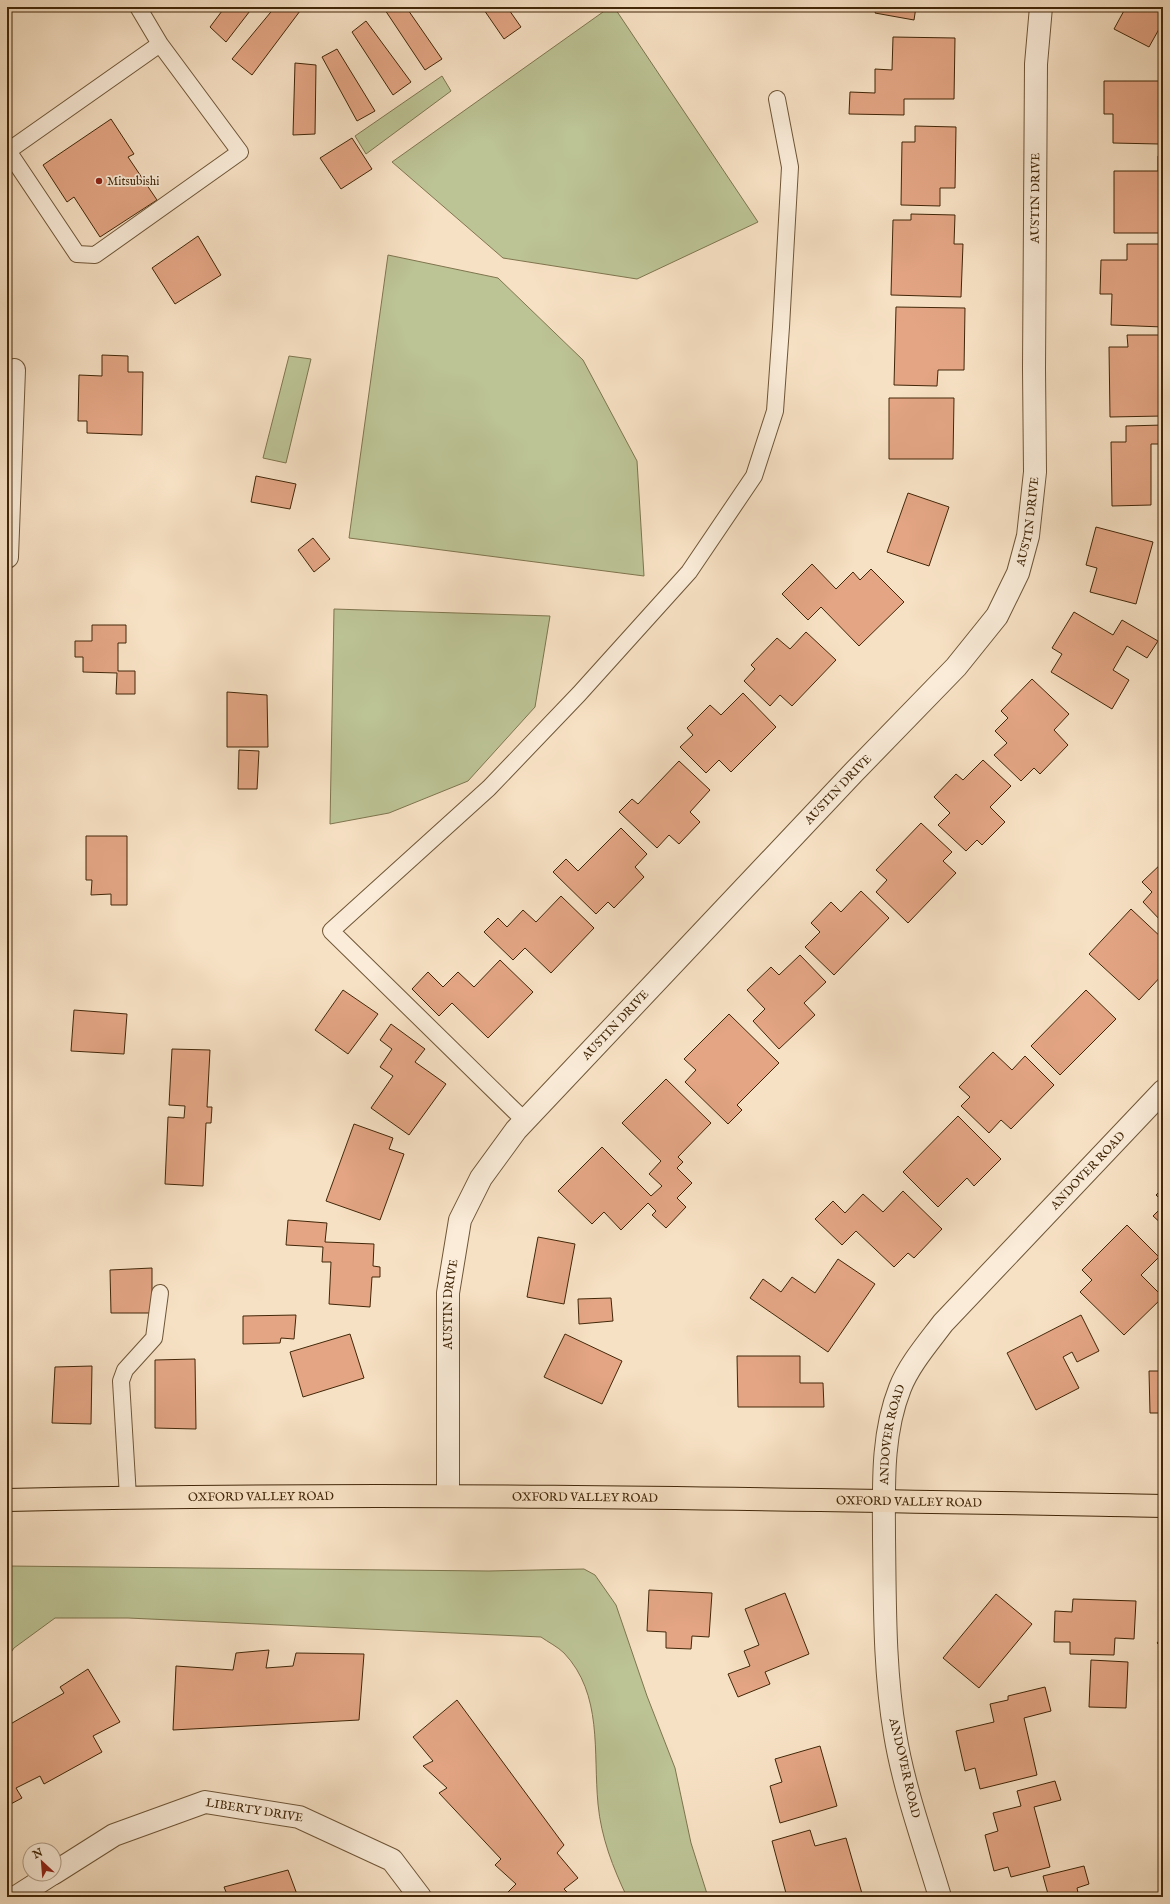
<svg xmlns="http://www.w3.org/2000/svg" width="1170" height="1904" viewBox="0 0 1170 1904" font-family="'IM FELL English',serif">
<rect width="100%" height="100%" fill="#f7e1c4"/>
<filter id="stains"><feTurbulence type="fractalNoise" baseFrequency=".005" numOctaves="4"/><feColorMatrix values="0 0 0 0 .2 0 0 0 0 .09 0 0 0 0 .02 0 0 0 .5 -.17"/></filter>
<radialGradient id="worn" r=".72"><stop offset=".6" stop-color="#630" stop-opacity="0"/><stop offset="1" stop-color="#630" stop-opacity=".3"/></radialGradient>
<g fill="#bcc395" stroke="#7f754e">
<path d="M610,7H614L758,222L637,279L503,258L392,162Z"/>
<path d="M442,76L451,91L366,154L355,136Z"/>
<path d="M388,255L498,278L583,360L637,461L644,576L349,538Z"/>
<path d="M289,356L311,359L286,463L263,458Z"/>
<path d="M334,609L550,616L535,707L468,781L389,813L330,824Z"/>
<path d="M7,1566L489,1571L584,1569L595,1575L616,1605L647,1696L675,1768L691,1843L708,1897H627C613,1868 601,1837 598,1804C593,1752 603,1694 564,1653C558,1647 548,1642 541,1637L128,1618H55L14,1648L7,1658Z"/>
</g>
<g fill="#e3a584" stroke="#422708">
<path d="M225,7H253L226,42L210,27Z"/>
<path d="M275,7H296L300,11L252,75L232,59Z"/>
<path d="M383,7H406L442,59L425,70Z"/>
<path d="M482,7H507L521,27L504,39Z"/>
<path d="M877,7H916L914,20L875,13Z"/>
<path d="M935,7H950L949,10Z"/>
<path d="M1126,7H1163V22L1149,47L1114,29Z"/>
<path d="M366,21L411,82L393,95L352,32Z"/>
<path d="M893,37L955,38L954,99H904V115L849,114L850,92L875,93V69L892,70Z"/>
<path d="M337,49L375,111L357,121L322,57Z"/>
<path d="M295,63L316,65L315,134L293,135Z"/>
<path d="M1104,81H1163V120H1159V144L1113,143V114H1104Z"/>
<path d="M111,119L134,154L128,157L157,200L100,237L74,197L67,202L43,165Z"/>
<path d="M915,126L956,127L955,188H940V206L901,205L902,142H915Z"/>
<path d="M352,138L372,169L341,189L320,158Z"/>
<path d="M1158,156H1163V233H1114V171H1158Z"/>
<path d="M911,214L955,215L954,244H963L961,297L891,295L893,220H911Z"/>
<path d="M198,236L221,275L175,304L152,268Z"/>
<path d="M1127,244H1163V327L1111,325L1112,294H1100L1101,260H1127Z"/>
<path d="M896,307L965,308L964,370H938L937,386L894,385Z"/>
<path d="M1127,335H1163V416L1110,417L1109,347H1128Z"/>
<path d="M102,355L128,356V372H143L142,435L87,433V421H78L79,375L102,376Z"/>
<path d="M889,398H954L953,459H889Z"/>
<path d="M1163,425V444H1151V505L1112,506L1111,442H1126V426Z"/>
<path d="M256,476L296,484L290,509L251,502Z"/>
<path d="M908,493L949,507L929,566L887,552Z"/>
<path d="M1096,527L1153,542L1136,604L1090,592L1097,568L1086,565Z"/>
<path d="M313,538L330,559L314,572L298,550Z"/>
<path d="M812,564L836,589L853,572L860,580L871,569L904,602L859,646L821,607L808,620L782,594Z"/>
<path d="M1074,612L1113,635L1122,620L1158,641L1147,658L1127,646L1113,670L1129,680L1112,709L1051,672L1062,654L1052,648Z"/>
<path d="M92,625H126V643H118V671H135V694H116L117,673L83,672V657H75V641H92Z"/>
<path d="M806,632L836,660L792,706L780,695L770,706L744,681L755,669L751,665L777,638L790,649Z"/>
<path d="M1032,679L1069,714L1054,730L1068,745L1040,774L1034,768L1021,781L994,755L1007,743L995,731L1008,718L1001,711Z"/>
<path d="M227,692L267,695L268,747H227Z"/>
<path d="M743,693L776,727L731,772L719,760L706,773L680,747L693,735L687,728L710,705L721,715Z"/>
<path d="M239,750L259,751L257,789H238Z"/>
<path d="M983,760L1011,786L990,807L1005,822L982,845L977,840L966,851L938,825L950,813L934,797L956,774L963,780Z"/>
<path d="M679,761L710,790L690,812L700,822L679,844L669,835L657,848L619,812L632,799L638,804Z"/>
<path d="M921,823L952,852L943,861L956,873L908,923L876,892L887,880L876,870Z"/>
<path d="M621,828L647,854L635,867L644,877L614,908L608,902L596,914L553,872L566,859L578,871Z"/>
<path d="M86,836H127V905H111V894L91,895L92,880H86Z"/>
<path d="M1163,862V923L1143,902L1152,892L1142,882Z"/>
<path d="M861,891L889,918L834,975L805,947L820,932L811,923L831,902L841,912Z"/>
<path d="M561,896L594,928L551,973L525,948L513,960L484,932L498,918L507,927L523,910L536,922Z"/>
<path d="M1131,909L1163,939V974L1139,1000L1089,954Z"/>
<path d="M800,955L826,982L804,1003L815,1015L779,1049L753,1021L765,1009L747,990L771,967L779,975Z"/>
<path d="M500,960L533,992L488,1038L452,1003L439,1016L412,989L428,972L443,987L458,972L474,987Z"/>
<path d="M343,990L378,1014L348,1054L315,1030Z"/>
<path d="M1086,990L1116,1019L1060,1075L1031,1046Z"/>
<path d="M74,1010L127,1014L124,1054L71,1051Z"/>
<path d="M729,1014L779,1063L737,1105L742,1110L728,1124L685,1082L696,1070L684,1059Z"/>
<path d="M391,1024L425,1049L415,1062L446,1084L409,1135L371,1108L393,1076L380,1067L392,1049L380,1040Z"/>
<path d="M172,1049L210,1050L207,1107H212L211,1123H206L203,1186L165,1184L168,1117L184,1118L185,1106L169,1105Z"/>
<path d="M993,1052L1012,1070L1025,1056L1054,1085L1011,1129L1001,1120L989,1133L961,1106L970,1097L959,1087Z"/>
<path d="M666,1079L711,1123L678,1157L683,1162L677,1168L692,1183L677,1198L686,1207L666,1228L652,1215L656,1211L648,1203L621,1230L604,1212L592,1224L558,1191L602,1147L651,1196L662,1186L649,1174L661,1161L622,1123Z"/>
<path d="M958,1116L1001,1159L974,1186L967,1178L938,1207L903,1172Z"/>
<path d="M354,1124L393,1138L389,1149L404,1154L380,1220L326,1201Z"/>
<path d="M1163,1188V1202L1156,1195Z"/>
<path d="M903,1191L942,1229L914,1258L908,1253L894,1267L856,1231L842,1245L815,1219L833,1201L845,1213L863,1194L883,1212Z"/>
<path d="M1163,1206V1225L1153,1216Z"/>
<path d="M288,1220L327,1223L325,1242L374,1244L373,1266L380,1267V1277H372L370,1307L329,1304L331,1262H322L323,1247L286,1245Z"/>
<path d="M1127,1225L1159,1257L1141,1275L1163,1297L1124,1335L1080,1292L1092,1280L1082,1270Z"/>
<path d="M538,1237L575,1244L564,1304L527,1297Z"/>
<path d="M838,1259L875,1284L828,1352L750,1298L763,1279L781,1292L792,1277L815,1293Z"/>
<path d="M152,1268V1313H111L110,1270Z"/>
<path d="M611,1298L613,1321L579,1324L578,1299Z"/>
<path d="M296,1315L294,1339L281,1338L280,1343L243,1344V1316Z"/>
<path d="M1081,1315L1099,1351L1077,1362L1072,1352L1063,1357L1079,1388L1036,1410L1007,1353Z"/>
<path d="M350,1334L364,1378L303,1397L290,1352Z"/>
<path d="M565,1334L622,1361L602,1404L544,1377Z"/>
<path d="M737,1356H800V1383H823L824,1407H738Z"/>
<path d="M195,1359L196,1429L155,1428V1360Z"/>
<path d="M92,1366L91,1424L52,1423L55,1367Z"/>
<path d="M1149,1371H1163V1413H1150Z"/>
<path d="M649,1590L712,1593L709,1637L692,1636L691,1649L666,1648V1632L647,1631Z"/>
<path d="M785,1593L809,1654L765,1672L770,1684L738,1697L728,1674L750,1666L744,1651L759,1645L745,1609Z"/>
<path d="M996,1594L1032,1624L979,1688L943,1658Z"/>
<path d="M1073,1599L1136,1601L1134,1639L1115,1638L1114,1655L1070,1654V1642H1054L1055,1611L1072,1612Z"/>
<path d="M1163,1636V1648L1157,1643Z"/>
<path d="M269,1650L266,1668L293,1666L296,1653L364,1654L359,1720L173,1730L176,1666L233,1670L236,1653Z"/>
<path d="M1091,1660L1128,1662L1126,1708L1089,1707Z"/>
<path d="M88,1669L120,1722L93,1736L102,1752L44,1784L40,1776L16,1788L22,1798L7,1806V1726L64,1693L60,1687Z"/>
<path d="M1045,1687L1051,1711L1024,1718L1037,1775L980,1789L975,1768L965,1771L956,1731L994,1722L990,1704L1008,1700V1696Z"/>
<path d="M457,1700L564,1845L557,1853L578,1878L564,1889L572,1897H510L507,1893L516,1884L495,1865L501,1859L439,1793L447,1788L423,1766L433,1761L413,1737Z"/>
<path d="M820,1746L837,1806L780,1823L770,1786L782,1782L775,1759Z"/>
<path d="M1055,1781L1061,1800L1034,1807L1050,1867L1011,1877L1008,1867L994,1871L985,1835L998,1831L993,1813L1021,1806L1017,1791Z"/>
<path d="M810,1830L815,1846L846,1838L863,1897H787L772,1841Z"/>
<path d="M1084,1866L1089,1884L1077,1888L1079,1897H1034L1048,1894L1043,1876Z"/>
<path d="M288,1870L298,1897H228L224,1887Z"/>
</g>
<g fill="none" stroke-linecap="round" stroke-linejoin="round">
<g stroke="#6f5637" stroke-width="18">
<g id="service">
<path d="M138,7L160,44L240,152L95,255L77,254L8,151L160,44"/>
<path d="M525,1121L331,931L489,788L579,694L689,572L754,476L775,411L781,327L790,167L777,99"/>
<path d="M128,1497L121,1381L125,1370L154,1338L160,1293"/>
</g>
</g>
<g stroke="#6f5637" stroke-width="24">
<g id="minor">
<path d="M7,557L14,370"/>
<path id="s1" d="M448,1496V1293L460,1220L481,1178L516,1130L853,773L956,667L997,616L1018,573L1028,536L1035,472L1034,369L1036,64L1041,7"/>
<path id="s2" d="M54,1873L114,1835L205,1802L299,1817L392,1860L420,1897"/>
<path d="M16,1897L52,1874"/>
<path id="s3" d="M940,1897C924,1843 904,1789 895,1734C884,1669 885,1603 884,1538C884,1488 881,1436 900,1388C909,1365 928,1343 943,1323L1163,1091"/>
</g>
</g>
<g stroke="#422708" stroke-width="24">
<g id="primary">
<path id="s4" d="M7,1500C392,1491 778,1499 1163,1506"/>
</g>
</g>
<use href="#service" stroke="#faecd9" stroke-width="16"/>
<use href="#minor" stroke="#faecd9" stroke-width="22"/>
<use href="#primary" stroke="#f7e1c4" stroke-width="22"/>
</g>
<circle fill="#8f2418" stroke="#faecd9" stroke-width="1.5" cx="99" cy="181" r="4"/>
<g text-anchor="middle" stroke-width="3.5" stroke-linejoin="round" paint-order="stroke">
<g font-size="12" fill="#422708" stroke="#faecd9" text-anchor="start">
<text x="107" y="185">Mitsubishi</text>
</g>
<g font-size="12" fill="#422708" stroke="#faecd9">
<text dy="4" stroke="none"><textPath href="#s1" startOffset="1512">AUSTIN DRIVE</textPath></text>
<text dy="4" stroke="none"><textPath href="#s1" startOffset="1188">AUSTIN DRIVE</textPath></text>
<text dy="4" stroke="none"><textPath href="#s1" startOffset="852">AUSTIN DRIVE</textPath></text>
<text dy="4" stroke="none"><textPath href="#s1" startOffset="528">AUSTIN DRIVE</textPath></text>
<text dy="4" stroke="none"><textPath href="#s3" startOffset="806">ANDOVER ROAD</textPath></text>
<text dy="4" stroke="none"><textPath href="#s1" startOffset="192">AUSTIN DRIVE</textPath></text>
<text dy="4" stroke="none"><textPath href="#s3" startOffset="470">ANDOVER ROAD</textPath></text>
<text dy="4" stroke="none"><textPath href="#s4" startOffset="254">OXFORD VALLEY ROAD</textPath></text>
<text dy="4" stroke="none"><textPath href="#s4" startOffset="578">OXFORD VALLEY ROAD</textPath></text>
<text dy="4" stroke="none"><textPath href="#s4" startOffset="902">OXFORD VALLEY ROAD</textPath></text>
<text transform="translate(905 1768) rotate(77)" y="4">ANDOVER ROAD</text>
<text dy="4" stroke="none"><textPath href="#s2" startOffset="218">LIBERTY DRIVE</textPath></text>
</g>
</g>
<rect width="1170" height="1904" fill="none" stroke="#f7e1c4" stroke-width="24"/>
<rect x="8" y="8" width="1154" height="1888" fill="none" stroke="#422708" stroke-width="2"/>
<rect x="12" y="12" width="1146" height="1880" fill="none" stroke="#422708"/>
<g transform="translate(42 1862) rotate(334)"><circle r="19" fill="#faecd9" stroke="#b09d85"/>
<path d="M0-3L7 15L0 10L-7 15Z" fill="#8f2418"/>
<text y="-6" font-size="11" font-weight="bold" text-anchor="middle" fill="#422708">N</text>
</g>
<rect width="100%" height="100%" filter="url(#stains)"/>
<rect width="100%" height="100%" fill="url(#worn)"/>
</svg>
